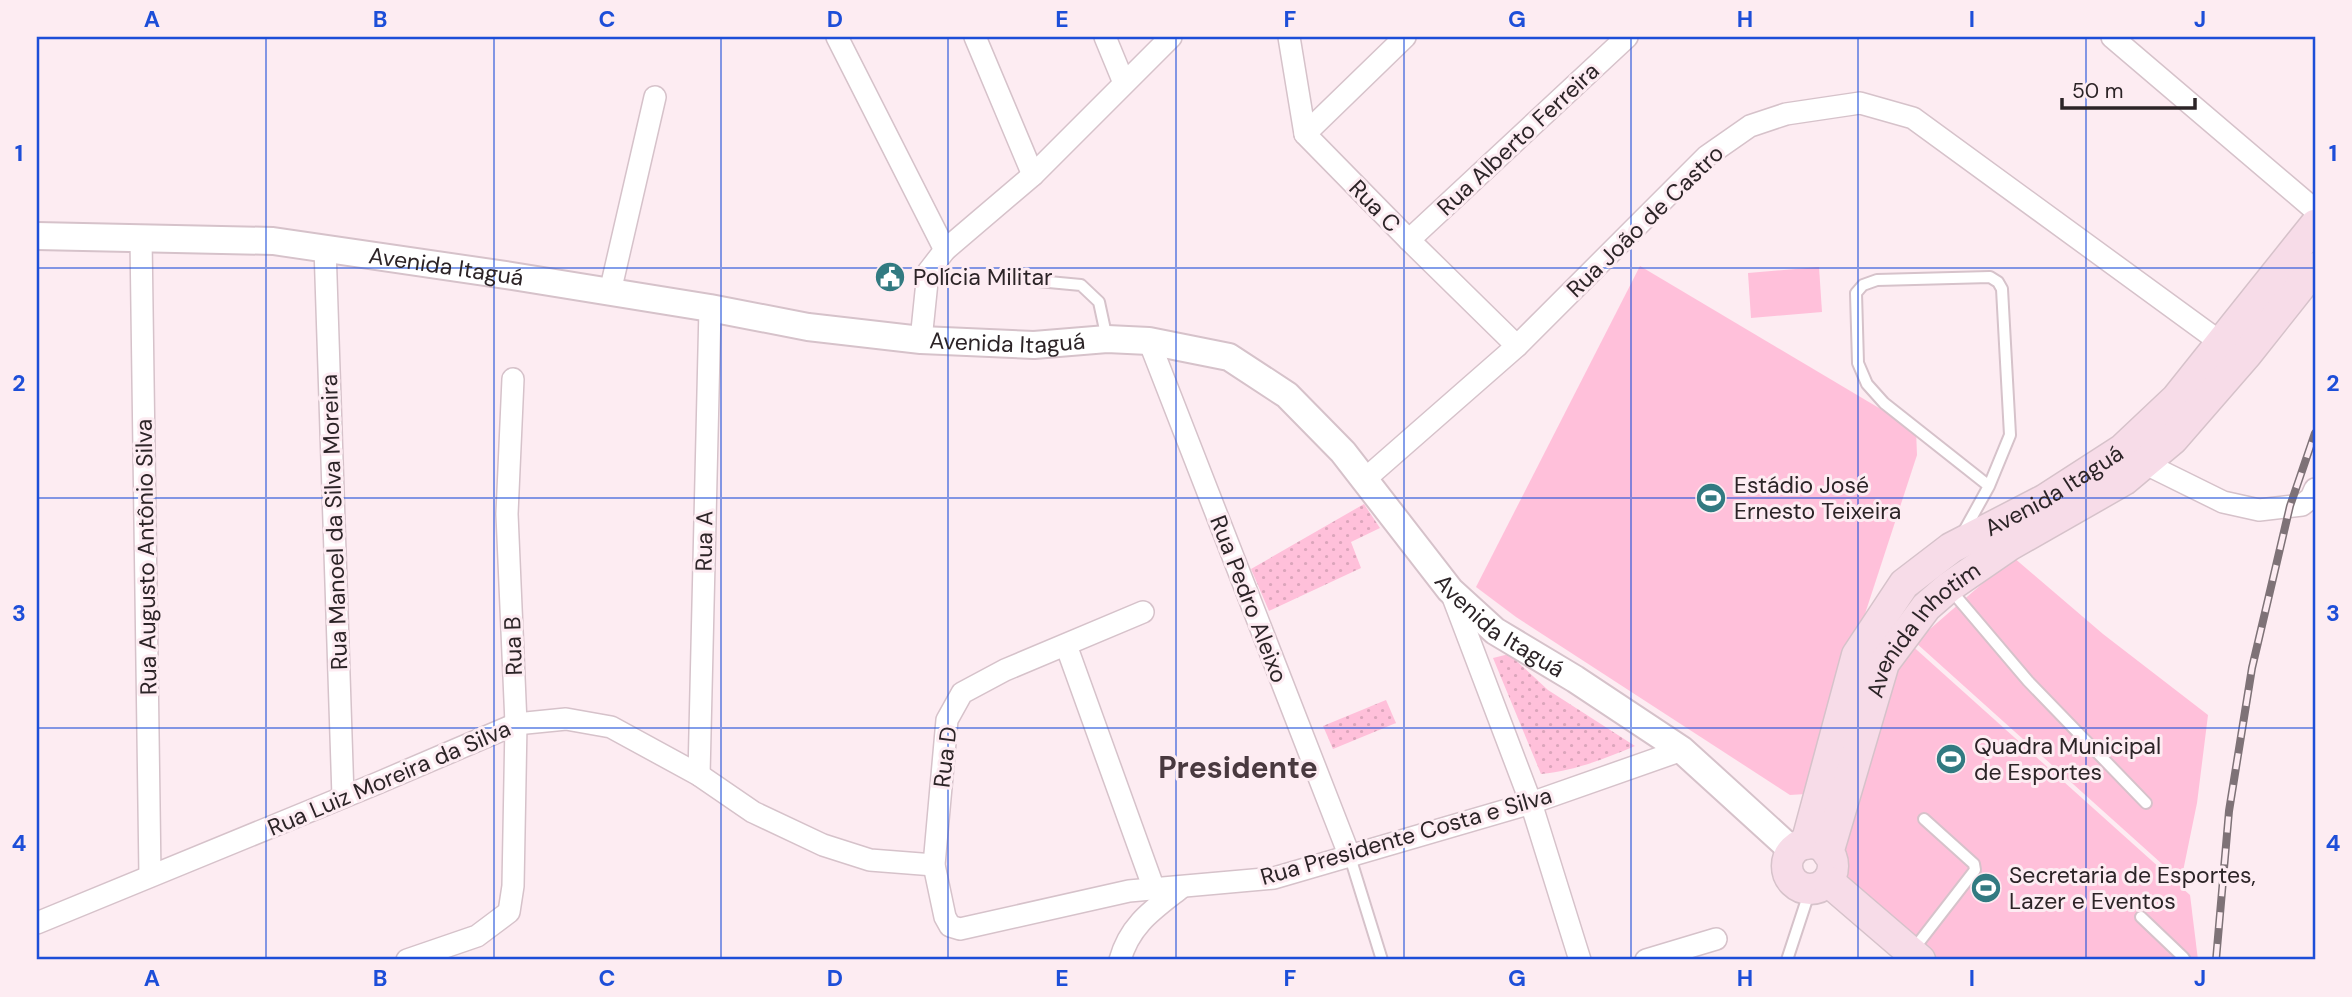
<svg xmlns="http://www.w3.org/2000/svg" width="2352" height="997" viewBox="0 0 2352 997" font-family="'DM Sans',sans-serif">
<defs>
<pattern id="grass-dots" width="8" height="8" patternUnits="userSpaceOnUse" patternTransform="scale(1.75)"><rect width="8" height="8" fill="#ffc0da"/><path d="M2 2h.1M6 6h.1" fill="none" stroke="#dba5bb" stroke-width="1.8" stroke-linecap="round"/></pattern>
</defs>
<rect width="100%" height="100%" fill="#fdecf2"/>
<g fill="url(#grass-dots)">
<path d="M1364,504L1380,528L1351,542L1361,568L1269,611L1251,569Z"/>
<path d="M1509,654L1548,690L1635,746C1604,759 1574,771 1541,774L1493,658Z"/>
<path d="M1386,700L1396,723L1333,749L1323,726Z"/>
</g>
<g fill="#ffc0da">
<path d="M1640,266L1916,430L1917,455L1806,794L1790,795L1516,617L1476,587Z"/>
<path d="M1819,267L1822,312L1751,318L1748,273Z"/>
<path d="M2013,557L2103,634L2208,715L2197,803L2181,881L1915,642Z"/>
<path d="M1908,642L2190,895L2198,960H1934L1837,872L1838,860L1892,671Z"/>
</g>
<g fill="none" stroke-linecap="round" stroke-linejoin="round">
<g stroke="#d6c2ca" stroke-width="14">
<g id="service">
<path d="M1038,281L1081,285L1099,302L1107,339"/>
<path d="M1963,533L1989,486L2010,435L2002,289L1998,282L1990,277L1877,280L1863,285L1856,293L1858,363L1867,384L1884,403L1989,486"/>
<path d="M1949,588L2028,681L2146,803"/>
<path d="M1350,857L1382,960"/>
<path d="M2141,917L2183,957L2185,960"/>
<path d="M1913,950L1975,870L1974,864L1924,819"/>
<path d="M1787,960L1810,890"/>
</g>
</g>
<g stroke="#d6c2ca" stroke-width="24">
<g id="minor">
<path d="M837,37L945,250"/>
<path d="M975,37L1033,175"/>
<path d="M1105,37L1124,83"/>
<path d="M1289,37L1305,134L1409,240L1517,346"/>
<path d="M2112,37L2315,210"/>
<path d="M1305,134L1405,37"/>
<path d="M141,238L150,876"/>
<path d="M1409,240L1627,37"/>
<path d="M325,247L343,797"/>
<path d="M610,292L655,97"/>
<path d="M921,340L928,272L945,250L1033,175L1171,37"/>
<path d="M1149,341L1350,857"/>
<path d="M2144,463L2223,502L2259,510L2302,505L2311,498L2315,489"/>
<path d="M1364,480L1517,346L1707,156L1750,126L1786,114L1860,103L1913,118L2231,350"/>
<path d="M1451,592L1531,803L1580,960"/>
<path d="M1143,612L1005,670L962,693L947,720L934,865L945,917L950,926L960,929L1129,891L1274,878L1531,803L1682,750"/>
<path d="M1066,645L1154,889"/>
<path d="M699,775L710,308"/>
<path d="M37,923L378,783L516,724L566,719L611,727L699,775L753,812L823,845L870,860L934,865"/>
<path d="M407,960L477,936L509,912L513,886L516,724L507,514L513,379"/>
<path d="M1120,960C1130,924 1154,909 1182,887"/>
<path d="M1646,960L1716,939"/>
</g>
</g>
<g stroke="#d6c2ca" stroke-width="30">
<g id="tertiary">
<path id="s1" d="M37,236L273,241L512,276L710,308L808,327L921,340L1034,345L1107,339L1149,341L1229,357L1287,395L1343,452L1450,590L1495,631L1575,679L1682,750L1793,851"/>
</g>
</g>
<g stroke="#d6c2ca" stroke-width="33">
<g id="secondary">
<circle cx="1810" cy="866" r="23"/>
<path id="s2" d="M1806,844L1857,655L1904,584L1951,548L2044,500L2123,449L2176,399L2315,225"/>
<path id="s3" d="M1828,853L1884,663L1926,607L1949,587L2010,545L2124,480L2173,439L2246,355L2315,268"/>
<path d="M1828,881L1920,960"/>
</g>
</g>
<use href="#service" stroke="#fff" stroke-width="10"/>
<use href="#minor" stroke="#fff" stroke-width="21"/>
<use href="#tertiary" stroke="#fff" stroke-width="26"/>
<use href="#secondary" stroke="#f7dce8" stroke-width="30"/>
<g stroke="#7e7277" stroke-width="8">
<path id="rail" d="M2216,960L2229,811L2252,668L2290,506L2315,433"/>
</g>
<use href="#rail" stroke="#fdecf2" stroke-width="5" stroke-dasharray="16" stroke-linecap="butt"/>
</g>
<path fill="none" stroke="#1d4ed8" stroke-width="2" stroke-opacity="0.55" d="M266,37V960M494,37V960M721,37V960M948,37V960M1176,37V960M1404,37V960M1631,37V960M1858,37V960M2086,37V960M37,268H2315M37,498H2315M37,728H2315"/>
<defs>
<g id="civic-disc" transform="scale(1.575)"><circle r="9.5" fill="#327a81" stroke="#fdecf2"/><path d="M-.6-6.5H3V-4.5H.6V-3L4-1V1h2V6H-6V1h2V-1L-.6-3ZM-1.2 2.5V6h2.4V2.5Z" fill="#fff"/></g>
<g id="stadium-disc" transform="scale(1.575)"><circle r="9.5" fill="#327a81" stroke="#fdecf2"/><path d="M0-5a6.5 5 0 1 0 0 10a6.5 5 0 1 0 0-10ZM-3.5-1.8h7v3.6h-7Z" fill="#fff"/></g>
</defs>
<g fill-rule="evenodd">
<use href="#civic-disc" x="890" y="277"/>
<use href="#stadium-disc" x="1711" y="498"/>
<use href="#stadium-disc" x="1951" y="759"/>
<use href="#stadium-disc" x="1986" y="888"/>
</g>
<g text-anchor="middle" stroke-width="6" stroke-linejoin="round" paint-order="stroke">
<g font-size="23" fill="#2c2427" stroke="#fdecf2">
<text transform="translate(1518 139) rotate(-43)" y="8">Rua Alberto Ferreira</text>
<text transform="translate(1375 206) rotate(46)" y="8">Rua C</text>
<text transform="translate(1645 221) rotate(-44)" y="8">Rua João de Castro</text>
<text dy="8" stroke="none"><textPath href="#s1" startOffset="411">Avenida Itaguá</textPath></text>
<text dy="8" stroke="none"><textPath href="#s1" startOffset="978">Avenida Itaguá</textPath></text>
<text dy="8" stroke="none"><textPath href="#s2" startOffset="458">Avenida Itaguá</textPath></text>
<text transform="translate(334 522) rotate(-92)" y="8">Rua Manoel da Silva Moreira</text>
<text transform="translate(704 541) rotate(-89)" y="8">Rua A</text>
<text transform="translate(146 557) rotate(-91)" y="8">Rua Augusto Antônio Silva</text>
<text transform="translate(1249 599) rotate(69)" y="8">Rua Pedro Aleixo</text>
<text dy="8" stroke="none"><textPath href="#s1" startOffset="1587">Avenida Itaguá</textPath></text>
<text dy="8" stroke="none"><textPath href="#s3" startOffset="248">Avenida Inhotim</textPath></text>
<text transform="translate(513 646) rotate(-92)" y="8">Rua B</text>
<text transform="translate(945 757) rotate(-83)" y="8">Rua D</text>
<text transform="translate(389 778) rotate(-23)" y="8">Rua Luiz Moreira da Silva</text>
<text transform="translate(1406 836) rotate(-16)" y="8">Rua Presidente Costa e Silva</text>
</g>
<g font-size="23" fill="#2c2427" stroke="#fdecf2" text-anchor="start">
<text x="913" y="285">Polícia Militar</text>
<text x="1734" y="493">Estádio José<tspan x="1734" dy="26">Ernesto Teixeira</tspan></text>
<text x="1974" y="754">Quadra Municipal<tspan x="1974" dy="26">de Esportes</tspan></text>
<text x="2009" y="883">Secretaria de Esportes,<tspan x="2009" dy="26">Lazer e Eventos</tspan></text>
</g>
<g font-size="30" font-weight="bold" fill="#49393f" stroke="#fdecf2">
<text x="1238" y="778">Presidente</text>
</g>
</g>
<rect width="2352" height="997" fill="none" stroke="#fdecf2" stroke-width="77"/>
<path d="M2062 98v10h133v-10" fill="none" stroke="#2c2427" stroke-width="3.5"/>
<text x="2072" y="98" font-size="21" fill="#2c2427" stroke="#fdecf2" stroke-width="5" paint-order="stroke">50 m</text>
<rect x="38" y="38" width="2276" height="920" fill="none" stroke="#1d4ed8" stroke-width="2.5"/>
<g font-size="23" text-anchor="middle" font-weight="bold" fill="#1d4ed8">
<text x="152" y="27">A</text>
<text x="380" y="27">B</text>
<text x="607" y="27">C</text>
<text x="835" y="27">D</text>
<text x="1062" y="27">E</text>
<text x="1290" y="27">F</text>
<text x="1517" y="27">G</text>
<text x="1745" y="27">H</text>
<text x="1972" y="27">I</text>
<text x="2200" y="27">J</text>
<text x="19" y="161">1</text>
<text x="2333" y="161">1</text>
<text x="19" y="391">2</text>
<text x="2333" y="391">2</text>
<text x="19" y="621">3</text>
<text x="2333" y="621">3</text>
<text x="19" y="851">4</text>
<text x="2333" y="851">4</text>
<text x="152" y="986">A</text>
<text x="380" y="986">B</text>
<text x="607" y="986">C</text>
<text x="835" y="986">D</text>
<text x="1062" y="986">E</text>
<text x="1290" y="986">F</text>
<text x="1517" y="986">G</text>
<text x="1745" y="986">H</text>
<text x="1972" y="986">I</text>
<text x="2200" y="986">J</text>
</g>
</svg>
